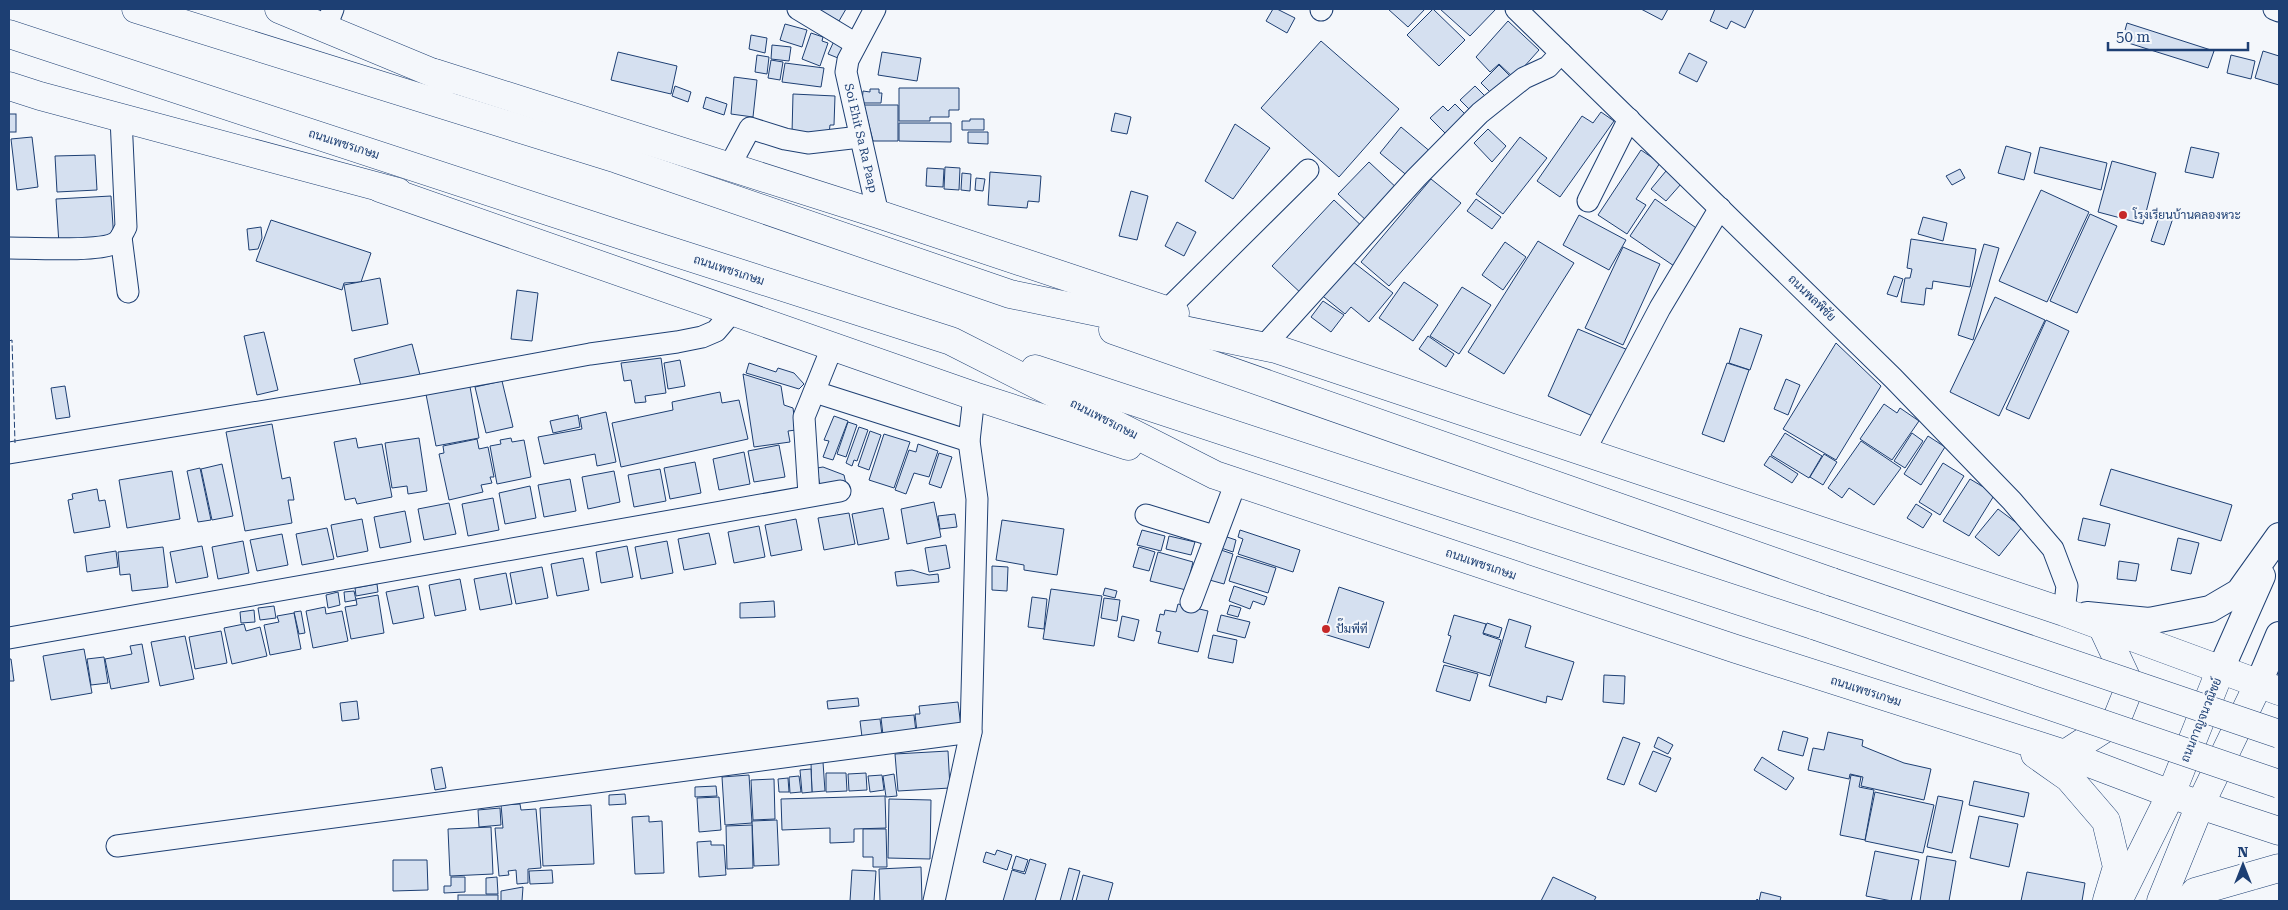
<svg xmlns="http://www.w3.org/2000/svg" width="2288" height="910" viewBox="0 0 2288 910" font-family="'Roboto Serif',Sarabun,serif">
<rect width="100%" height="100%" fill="#f4f7fb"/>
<g fill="#d5e0f0" stroke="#1d3f73">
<path d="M817,9H846L839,21Z"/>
<path d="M1273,9H1277L1295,18L1287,33L1266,21Z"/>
<path d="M1388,9H1425L1408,27Z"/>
<path d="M1433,9L1465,40L1439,66L1407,35Z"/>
<path d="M1440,9H1496L1470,36Z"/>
<path d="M1641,9H1668L1662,20Z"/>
<path d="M1715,9H1754L1745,28L1731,21L1727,29L1710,21Z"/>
<path d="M1508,21L1539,50L1514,78L1499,64L1490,72L1476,57Z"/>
<path d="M2127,23L2214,51L2208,68L2122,41Z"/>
<path d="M785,24L807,30L802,47L780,40Z"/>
<path d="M811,33L823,37L822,41L828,43L820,66L802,59Z"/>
<path d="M751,35L767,38L765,53L749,49Z"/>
<path d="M834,41L844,46L838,58L828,54Z"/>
<path d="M1321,41L1399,109L1339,177L1261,108Z"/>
<path d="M772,45L791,47L789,61L771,59Z"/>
<path d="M2263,51L2279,56V85L2255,78Z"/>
<path d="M618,52L677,66L671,94L611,80Z"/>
<path d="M882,52L921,58L917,81L878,75Z"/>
<path d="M1689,53L1707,62L1697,82L1679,73Z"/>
<path d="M757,55L769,57L767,74L755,72Z"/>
<path d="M2231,55L2255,61L2251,79L2227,73Z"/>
<path d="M771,60L783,62L780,80L768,78Z"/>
<path d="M785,63L824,68L821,87L782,82Z"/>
<path d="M1499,65L1512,78L1494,96L1481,83Z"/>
<path d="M734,77L757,80L753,117L731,114Z"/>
<path d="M675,86L691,92L688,102L672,96Z"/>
<path d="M1475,86L1489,100L1475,115L1460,100Z"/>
<path d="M899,88H959V110H949V117H930V121H899Z"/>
<path d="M870,89H879V93H882L881,103H862L863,91L870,92Z"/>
<path d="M793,94L835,96L834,125H830L829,134L792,133Z"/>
<path d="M706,97L727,104L724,115L703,108Z"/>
<path d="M1455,104L1470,119L1451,139L1430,118L1443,106L1448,111Z"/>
<path d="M864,105H898V141H873Z"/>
<path d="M1601,112L1614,121L1560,197L1537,181L1582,116L1593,123Z"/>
<path d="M1115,113L1131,117L1127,134L1111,131Z"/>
<rect x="9" y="114" width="7" height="18"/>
<path d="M970,119H984V130H962V121H970Z"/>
<path d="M899,123H951V142L899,141Z"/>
<path d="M1235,124L1270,148L1233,199L1205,181Z"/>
<path d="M1401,127L1432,153L1410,178L1380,153Z"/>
<path d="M1488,129L1506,146L1492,162L1474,143Z"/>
<path d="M968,132H988V144L968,143Z"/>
<path d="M32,137L38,187L17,190L11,139Z"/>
<path d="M1520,137L1547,158L1503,214L1476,194Z"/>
<path d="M2006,146L2031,153L2024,180L1998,173Z"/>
<path d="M2040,147L2107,163L2101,190L2034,173Z"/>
<path d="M2191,147L2219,153L2213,178L2185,172Z"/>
<path d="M1641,150L1660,163L1636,199L1646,205L1627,234L1598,215Z"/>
<path d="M95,155L97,190L57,192L55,156Z"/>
<path d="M2112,161L2156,173L2143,224L2098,212Z"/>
<path d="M1369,162L1400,191L1369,223L1338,194Z"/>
<path d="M945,167L960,168L959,190L944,189Z"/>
<path d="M927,168L944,169L943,187L926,186Z"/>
<path d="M1960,169L1965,178L1952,185L1946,176Z"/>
<path d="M1666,171L1681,184L1666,201L1651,189Z"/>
<path d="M990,172L1041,176L1039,202L1028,201L1027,208L988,205Z"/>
<path d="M962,173L971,174L970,191L961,190Z"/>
<path d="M976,178L985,179L983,191L975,190Z"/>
<path d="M1431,179L1461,203L1389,286L1361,262Z"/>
<path d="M2041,190L2089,212L2047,302L1999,281Z"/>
<path d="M1131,191L1148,196L1137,240L1119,236Z"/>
<path d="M111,196L114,241L59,244L56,199Z"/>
<path d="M1476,199L1501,217L1492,229L1467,211Z"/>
<path d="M1655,199L1702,232L1677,268L1630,236Z"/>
<path d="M1334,200L1366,230L1304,296L1272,266Z"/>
<path d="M2090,214L2117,226L2077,313L2050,301Z"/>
<path d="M2160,214L2173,218L2164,245L2151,241Z"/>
<path d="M1579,215L1626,240L1609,270L1563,245Z"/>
<path d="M1923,217L1947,223L1943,241L1918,234Z"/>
<path d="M271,220L371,253L361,282L344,283L342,290L256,261Z"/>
<path d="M1177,222L1196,232L1184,256L1165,246Z"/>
<path d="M261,227L262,238L258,249L249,250L247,229Z"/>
<path d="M1911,239L1976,249L1970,287L1933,281L1932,289L1926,288L1924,305L1901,302L1905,278H1910L1912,269L1907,268Z"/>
<path d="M1538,241L1574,263L1504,374L1468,352Z"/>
<path d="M1505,242L1526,257L1503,290L1482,275Z"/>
<path d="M1984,244L1999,248L1973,340L1958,335Z"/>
<path d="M1623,247L1660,264L1623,345L1585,328Z"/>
<path d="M1348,258L1393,293L1369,322L1351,307L1345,314L1319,293Z"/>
<path d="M1894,276L1903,279L1897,297L1887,294Z"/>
<path d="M380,278L388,324L352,331L344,285Z"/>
<path d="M1404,282L1438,305L1413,341L1379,318Z"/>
<path d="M1462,287L1491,305L1459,354L1430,336Z"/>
<path d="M517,290L538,293L532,341L511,339Z"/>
<path d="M1995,297L2045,320L1999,416L1950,392Z"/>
<path d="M1323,301L1344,315L1331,332L1311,317Z"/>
<path d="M2046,320L2069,331L2029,419L2006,409Z"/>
<path d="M1740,328L1762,335L1750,370L1729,363Z"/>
<path d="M1578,329L1628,350L1597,418L1548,396Z"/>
<path d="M264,332L278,390L257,395L244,336Z"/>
<path d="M1428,336L1454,354L1446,367L1419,349Z"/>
<path d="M1836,343L1881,386L1836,460L1783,429Z"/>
<path d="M412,344L420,375L362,390L354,359Z"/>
<path d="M661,358L666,393L645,396L646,402L635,403L631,380L624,381L621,363Z"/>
<path d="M680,360L685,386L668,389L664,363Z"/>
<path d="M749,363L776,372L778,368L794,373L804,384L799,389L746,373Z"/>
<path d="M1727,363L1749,370L1724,442L1702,434Z"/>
<path d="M743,374L781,386L784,405L793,408L796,430L788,431L790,442L754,447Z"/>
<path d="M1786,379L1800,385L1788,415L1774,409Z"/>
<path d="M469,381L479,438L436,446L425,389Z"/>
<path d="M502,381L513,427L486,433L475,387Z"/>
<path d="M65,386L70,417L56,419L51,388Z"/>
<path d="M720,392L722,403L739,400L748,439L621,467L612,423L673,410L672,402Z"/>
<path d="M1884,404L1897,413L1900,408L1919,421L1892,460L1860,439Z"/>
<path d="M606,412L616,462L597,466L595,454L544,464L538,437L582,429L580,418Z"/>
<path d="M578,415L580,427L553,433L550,421Z"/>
<path d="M834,416L848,421L833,460L823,457L829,441L824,440Z"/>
<path d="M848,422L857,425L846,457L837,454Z"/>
<path d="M272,424L282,479L290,477L294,500H288L292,523L245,531L226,432Z"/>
<path d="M859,427L868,430L857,461L854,460L852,466L846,463Z"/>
<path d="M870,431L881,435L869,470L858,466Z"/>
<path d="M1785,433L1822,456L1809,478L1771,455Z"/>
<path d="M1912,433L1923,441L1905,468L1894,461Z"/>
<path d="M884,434L910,442L894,488L869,480Z"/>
<path d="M1928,436L1945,447L1921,485L1904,474Z"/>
<path d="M356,438L358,448L382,444L392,497L357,504L355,498L345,500L334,442Z"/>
<path d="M419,438L427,491L408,494L407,486L392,488L385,443Z"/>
<path d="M511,438L512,442L524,440L531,477L497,484L490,446L501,444L500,440Z"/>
<path d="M477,439L479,449L488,447L494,477H490L492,483L481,485L483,492L449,500L439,454L444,453L443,446Z"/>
<path d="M1861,441L1901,468L1874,505L1849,488L1842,498L1828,488Z"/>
<path d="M918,444L938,451L929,477L914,473L906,494L895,490L909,450L916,452Z"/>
<path d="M779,445L785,477L754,482L748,451Z"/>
<path d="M744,452L750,484L719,490L713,459Z"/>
<path d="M939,453L952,457L941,488L929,484Z"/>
<path d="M1824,454L1837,462L1823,485L1810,477Z"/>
<path d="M1770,456L1798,474L1792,483L1764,465Z"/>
<path d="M695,462L701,493L670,499L664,468Z"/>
<path d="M1943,463L1964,476L1940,515L1919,502Z"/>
<path d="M222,464L233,516L212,520L201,469Z"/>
<path d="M823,467L844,475L846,484L820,487L817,468Z"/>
<path d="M200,468L211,520L198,522L187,471Z"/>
<path d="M660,469L666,501L634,507L628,475Z"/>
<path d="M2111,469L2232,505L2221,541L2100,505Z"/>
<path d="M172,471L180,519L127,528L119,480Z"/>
<path d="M614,471L620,502L588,509L582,477Z"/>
<path d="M570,479L576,511L544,517L538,485Z"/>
<path d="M1970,479L1995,494L1969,536L1943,521Z"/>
<path d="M530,486L536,518L505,524L499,493Z"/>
<path d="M97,489L99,501L105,500L110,527L74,533L68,500L73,499L72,494Z"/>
<path d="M493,498L499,530L468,536L462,504Z"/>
<path d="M934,502L941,537L907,544L901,509Z"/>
<path d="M449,503L456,534L424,540L418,509Z"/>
<path d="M1916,504L1932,514L1923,528L1907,518Z"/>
<path d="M883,508L889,539L858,545L852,514Z"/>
<path d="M1998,509L2022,527L1999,556L1975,537Z"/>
<path d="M405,511L411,542L380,548L374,517Z"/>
<path d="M849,513L855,544L824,550L818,518Z"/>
<path d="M955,514L957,527L940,529L938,516Z"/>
<path d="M2083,518L2110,524L2105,546L2078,540Z"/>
<path d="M362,519L368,551L337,557L331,525Z"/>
<path d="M796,519L802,550L771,556L765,525Z"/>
<path d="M1002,520L1064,529L1057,575L1024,570V565L996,560Z"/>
<path d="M759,526L765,557L734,563L728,532Z"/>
<path d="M327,528L334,559L302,565L296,534Z"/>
<path d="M1142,530L1165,536L1161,551L1137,545Z"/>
<path d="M1240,530L1300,550L1293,572L1238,554L1243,539L1238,537Z"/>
<path d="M709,533L716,564L684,570L678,539Z"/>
<path d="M282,534L288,565L257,571L250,540Z"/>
<path d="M1169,536L1195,542L1191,555L1166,549Z"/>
<path d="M1224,536L1236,540L1233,552L1221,548Z"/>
<path d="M2178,538L2199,543L2191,574L2171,570Z"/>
<path d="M243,541L249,573L218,579L212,547Z"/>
<path d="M667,541L673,573L641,579L635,547Z"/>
<path d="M946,545L950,568L929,572L925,548Z"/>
<path d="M202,546L208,577L176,583L170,552Z"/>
<path d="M627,546L633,577L601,583L596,552Z"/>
<path d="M163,547L168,587L132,591L130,574L120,575L118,552Z"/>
<path d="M1139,547L1155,552L1149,571L1133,567Z"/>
<path d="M1215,548L1233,554L1224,584L1206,579Z"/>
<path d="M116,551L118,567L87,572L85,556Z"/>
<path d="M1158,552L1193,562L1186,590L1150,581Z"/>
<path d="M1237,556L1276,568L1268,593L1229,581Z"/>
<path d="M583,558L589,590L557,596L551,564Z"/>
<path d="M2119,561L2139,564L2136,581L2117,579Z"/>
<path d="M992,566L1008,567L1007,591L992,590Z"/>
<path d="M542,567L548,598L516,604L510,573Z"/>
<path d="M912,570L929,575L938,574L939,582L897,586L895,572Z"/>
<path d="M506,573L512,604L480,610L474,579Z"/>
<path d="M460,579L466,610L435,616L429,585Z"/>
<path d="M377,584L378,592L356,596L355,588Z"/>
<path d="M418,586L424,618L393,624L386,592Z"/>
<path d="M1234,586L1267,597L1264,605L1253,601L1250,609L1229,601Z"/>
<path d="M1339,587L1384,602L1369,648L1324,634Z"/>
<path d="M1105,588L1117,591L1115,598L1103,595Z"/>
<path d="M1051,589L1102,596L1094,646L1043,639Z"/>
<path d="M354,591L356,600L345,602L344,592Z"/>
<path d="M338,592L340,605L328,608L326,595Z"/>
<path d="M378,595L384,633L351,639L345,607L357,605L356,599Z"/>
<path d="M1032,597L1047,599L1044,629L1028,627Z"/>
<path d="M1104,598L1120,600L1117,621L1101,618Z"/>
<path d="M774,601L775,617L740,618V603Z"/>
<path d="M1178,604L1208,611L1198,652L1158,643L1161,632L1156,631L1160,614L1164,615L1165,610L1176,612Z"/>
<path d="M1230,605L1241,608L1238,617L1227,614Z"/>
<path d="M274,606L276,618L260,620L258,608Z"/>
<path d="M325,607L326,614L342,611L348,641L313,648L306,611Z"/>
<path d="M254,610L255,622L241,623L240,612Z"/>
<path d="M301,611L305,633L299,634L294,612Z"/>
<path d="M294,613L301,649L270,655L264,625L279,622L277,616Z"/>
<path d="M1221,615L1250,622L1245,638L1217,631Z"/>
<path d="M1454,615L1486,624L1483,634L1501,640L1490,676L1443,662L1451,636L1448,635Z"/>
<path d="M1122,616L1139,620L1134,641L1118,637Z"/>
<path d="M1509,619L1531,626L1525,647L1574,662L1562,700L1547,696L1546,703L1489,686Z"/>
<path d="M1487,623L1502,628L1499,638L1483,633Z"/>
<path d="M244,624L246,631L260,627L267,656L232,664L224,628Z"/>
<path d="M221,631L227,663L195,669L189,637Z"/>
<path d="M1213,635L1237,640L1233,663L1208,658Z"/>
<path d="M185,636L194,679L160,686L151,642Z"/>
<path d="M142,644L149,682L111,689L105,659L132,654L130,646Z"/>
<path d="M84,649L92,693L51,700L43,656Z"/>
<path d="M104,657L108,683L91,685L87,659Z"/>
<path d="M9,659H11L14,681H9Z"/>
<path d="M1444,665L1478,674L1470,701L1436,691Z"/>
<path d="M1604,675L1625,676L1624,704L1603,702Z"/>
<path d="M858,698L859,706L828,709L827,701Z"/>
<path d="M357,701L359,719L342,721L340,703Z"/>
<path d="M958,702L961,727L917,732L915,714H920L919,706Z"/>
<path d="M914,715L916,732L883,735L881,718Z"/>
<path d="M880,719L882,735L862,737L860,721Z"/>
<path d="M1783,731L1808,738L1803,756L1778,750Z"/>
<path d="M1828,732L1863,740L1862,746L1904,763L1931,769L1924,800L1861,786L1863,777L1850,774L1849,779L1808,770L1813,748L1824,750Z"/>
<path d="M1623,737L1640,743L1624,785L1607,779Z"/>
<path d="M1658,737L1673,745L1668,754L1654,747Z"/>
<path d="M948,751L950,788L898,791L895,754Z"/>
<path d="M1653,751L1671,758L1656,792L1639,784Z"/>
<path d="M1762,757L1794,778L1786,790L1754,770Z"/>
<path d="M823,762L825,791L812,792L811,763Z"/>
<path d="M442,767L446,788L435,790L431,769Z"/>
<path d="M811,769L812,792L802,793L800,770Z"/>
<path d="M826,773H846L847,791L826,792Z"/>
<path d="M866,773L867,790L849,791L848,774Z"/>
<path d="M894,774L897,796L886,797L883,776Z"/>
<path d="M749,775L752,823L725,825L722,777Z"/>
<path d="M882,775L884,790L870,792L868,776Z"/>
<path d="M1851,775L1861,777L1859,787L1874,790L1865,840L1840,835Z"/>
<path d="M799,776L801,792L790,793L789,777Z"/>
<path d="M788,778L789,792H779L778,779Z"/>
<path d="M774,779L775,819L753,820L751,780Z"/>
<path d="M1974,781L2029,793L2024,817L1969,805Z"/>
<path d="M716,786L717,796L695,797V787Z"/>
<path d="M1875,792L1934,805L1923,853L1865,841Z"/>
<path d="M625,794L626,804L609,805V795Z"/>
<path d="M885,796L886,828L854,829V842L830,843V828L782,830L781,799Z"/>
<path d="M1938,796L1963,801L1952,853L1927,847Z"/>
<path d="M719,797L721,830L699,832L697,798Z"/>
<path d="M889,799L931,800L930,859L888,858Z"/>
<path d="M520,804L521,810L536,809L541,868L528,869V883L517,884L516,870L508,871L509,875L499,876L495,828H503L501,805Z"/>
<path d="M591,805L594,864L543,866L540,808Z"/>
<path d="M500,808L501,825L479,827L478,810Z"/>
<path d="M649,816V822L662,821L664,873L635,874L632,817Z"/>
<path d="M1979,816L2018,824L2009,867L1970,858Z"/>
<path d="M777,820L779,865L754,866L752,821Z"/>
<path d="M752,825L753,868L727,869L726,826Z"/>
<path d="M491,827L493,874L450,876L448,829Z"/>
<path d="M863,829H886L887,867H873V857H863Z"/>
<path d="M711,841V845H724L726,875L699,877L697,842Z"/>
<path d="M997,850L1012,855L1007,870L983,862L986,852L995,855Z"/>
<path d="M1875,851L1919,860L1911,901H1892L1866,896Z"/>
<path d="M1016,856L1028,860L1024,872L1012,869Z"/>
<path d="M1927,856L1956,861L1949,901H1920Z"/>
<path d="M1030,859L1046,864L1035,901H1003L1012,870L1025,874Z"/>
<path d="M393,860H427L428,890L393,891Z"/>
<path d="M921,867L922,901H880L879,869Z"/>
<path d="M1069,868L1080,871L1072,901H1060Z"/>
<path d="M552,870L553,883L530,884L529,871Z"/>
<path d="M852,870L876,871L874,901H850Z"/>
<path d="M2027,872L2085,883L2082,901H2021Z"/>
<path d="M1083,875L1113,883L1108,901H1076Z"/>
<path d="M451,877H465V892L444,893V886H451Z"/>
<path d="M497,877L498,894H486V878Z"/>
<path d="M1553,877L1596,897L1594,901H1541Z"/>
<path d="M523,887L522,901H501V891Z"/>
<path d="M1761,892L1781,897L1780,901H1756L1757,899L1759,901Z"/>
<rect x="458" y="895" width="40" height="6"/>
</g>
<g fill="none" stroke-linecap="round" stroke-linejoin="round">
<g stroke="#1d3f73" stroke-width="23">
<g id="minor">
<path d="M798,9L856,44"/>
<path d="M875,9L848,60L846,72L878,214"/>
<path d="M1516,9L1893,378L2012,501L2053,549L2067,586L2064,612"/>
<path d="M2274,9L2279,11"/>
<path d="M1321,10L1322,9"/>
<path d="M326,27L333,9"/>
<path d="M729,167L750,128L785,139L808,143L860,137"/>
<path d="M1588,201L1629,119"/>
<path d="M121,237L128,292"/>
<path d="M9,248C30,248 100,252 115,243C121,240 123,232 126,227L121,118"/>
<path d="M1167,310L1308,170"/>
<path d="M1265,345L1416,178L1480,113L1524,78L1548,67L1561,53"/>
<path d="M815,392L969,441"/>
<path d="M1584,452L1660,308L1720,208"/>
<path d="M9,453L405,388L590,354L677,342L702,337L716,331L732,312"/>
<path d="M809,495L804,417L833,345"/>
<path d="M1146,515L1214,536"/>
<path d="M1191,602L1236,482"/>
<path d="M9,638L840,491"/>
<path d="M117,846L971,732"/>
<path d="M934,901L971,732L977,499L969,441L974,396"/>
</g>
</g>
<g stroke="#1d3f73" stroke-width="28">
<g id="major">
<path d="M2087,615L2149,621L2210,609L2239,592L2279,536"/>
<path d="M2220,671L2262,576"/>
<path d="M2258,685L2279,635"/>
</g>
</g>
<g stroke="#1d3f73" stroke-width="29">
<g id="highway">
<path d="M136,9L617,159L1010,294L1276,349L2064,612L2279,691"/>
<path d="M279,9L450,80"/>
<path d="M9,34L630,238L951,341L1215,475L1736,649L2065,754L2200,805L2279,831"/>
<path d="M435,73L878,214L1175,313"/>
<path d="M9,86L40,96L398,192"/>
<path d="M380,188L974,396L1128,446"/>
<path d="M1113,330L1832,582"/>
<path d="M1035,369L1816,626"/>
<path d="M2035,754L2069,778L2106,821L2117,867L2107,900"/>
<path d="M2065,754L2116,721L2130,686L2102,626"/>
<path d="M2118,901L2171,794L2220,671"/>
<path d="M2161,901L2200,805L2258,685"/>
<path d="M2188,901L2195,892L2279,868"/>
</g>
</g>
<use href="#minor" stroke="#f4f7fb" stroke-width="21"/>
<use href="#major" stroke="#f4f7fb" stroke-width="26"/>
<use href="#highway" stroke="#f4f7fb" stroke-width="28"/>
<g stroke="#1d3f73" stroke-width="29" stroke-linecap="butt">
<g id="highway-bridge">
<path d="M1832,582L2279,734"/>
<path d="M1816,626L2279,784"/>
</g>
</g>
<use href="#highway-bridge" stroke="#f4f7fb" stroke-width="28"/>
<path stroke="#1d3f73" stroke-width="1" stroke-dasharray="6 2.5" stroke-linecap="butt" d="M9,341L12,340L15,443"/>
</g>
<g fill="#c62828" stroke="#f4f7fb" stroke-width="2">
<circle cx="2123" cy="215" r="5"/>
<circle cx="1326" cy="629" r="5"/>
</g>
<g text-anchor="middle" stroke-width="4" stroke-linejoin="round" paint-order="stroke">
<g font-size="12" fill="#1d3f73" stroke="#f4f7fb">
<text transform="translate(861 138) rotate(77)" y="4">Soi Ehit Sa Ra Paap</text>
<text transform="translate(344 144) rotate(18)" y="4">ถนนเพชรเกษม</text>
<text transform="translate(729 270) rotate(18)" y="4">ถนนเพชรเกษม</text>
<text transform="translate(1812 298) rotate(44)" y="4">ถนนพลพิชัย</text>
<text transform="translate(1104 419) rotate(27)" y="4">ถนนเพชรเกษม</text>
<text transform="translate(1481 564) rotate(19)" y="4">ถนนเพชรเกษม</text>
<text transform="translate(1866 691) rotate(18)" y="4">ถนนเพชรเกษม</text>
<text transform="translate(2201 720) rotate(-68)" y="4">ถนนกาญจนวณิชย์</text>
</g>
<g font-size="12" fill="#1d3f73" stroke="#f4f7fb" text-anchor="start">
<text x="2133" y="219">โรงเรียนบ้านคลองหวะ</text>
<text x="1336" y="633">ปั๊มพีที</text>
</g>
</g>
<rect width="2288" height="910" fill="none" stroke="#1d3f73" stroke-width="20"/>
<g transform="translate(2243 865)" stroke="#f4f7fb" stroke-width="4" paint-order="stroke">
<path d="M0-4L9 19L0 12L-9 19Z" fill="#1d3f73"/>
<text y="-8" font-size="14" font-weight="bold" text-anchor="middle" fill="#1d3f73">N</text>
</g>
<path d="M2108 42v8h140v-8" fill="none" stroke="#1d3f73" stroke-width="2.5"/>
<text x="2116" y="42" font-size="15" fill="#1d3f73" stroke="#f4f7fb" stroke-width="4" paint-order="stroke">50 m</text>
</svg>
